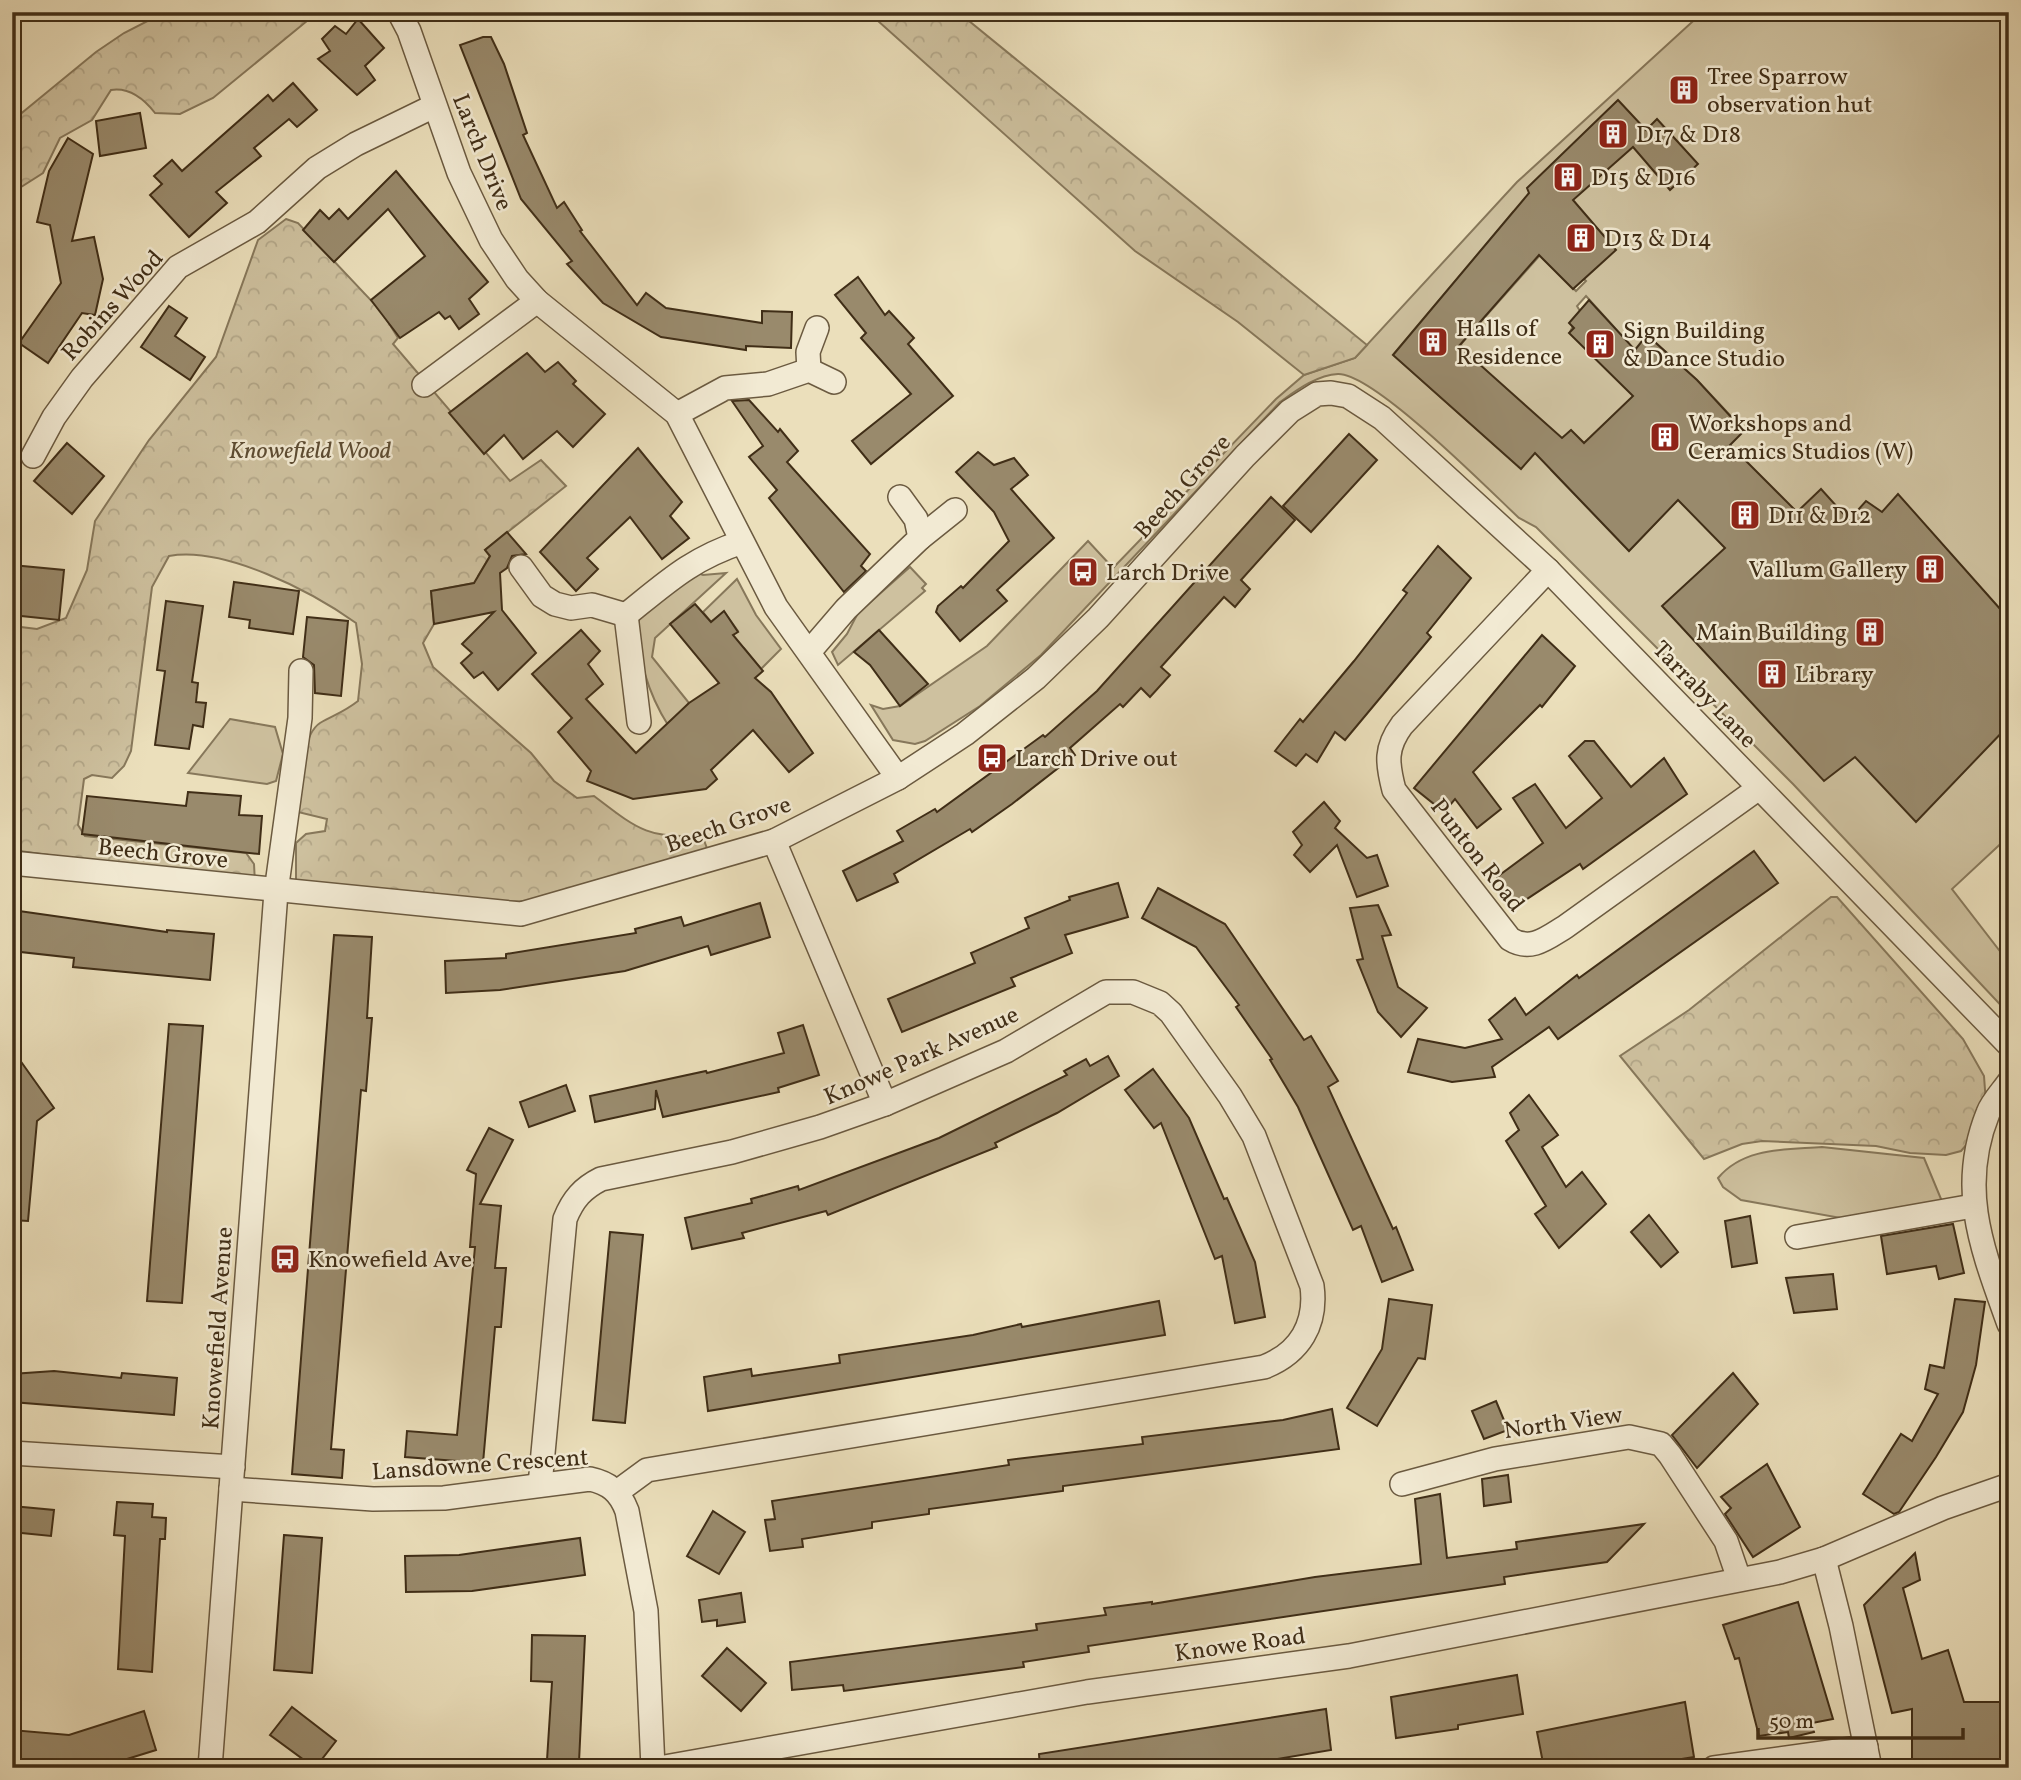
<svg xmlns="http://www.w3.org/2000/svg" width="2021" height="1780" viewBox="0 0 2021 1780" font-family="Vollkorn,serif">
<defs>
<pattern id="forest-crowns" width="20" height="18" patternUnits="userSpaceOnUse" patternTransform="scale(1.75)"><rect width="20" height="18" fill="#cec19f"/><path d="M2 6a3 3 0 1 1 6 0M12 15a3 3 0 1 1 6 0" fill="none" stroke="#b2a688"/></pattern>
</defs>
<rect width="100%" height="100%" fill="#ebdfbb"/>
<filter id="stains"><feTurbulence type="fractalNoise" baseFrequency=".00286" numOctaves="4"/><feColorMatrix values="0 0 0 0 .2 0 0 0 0 .09 0 0 0 0 .02 0 0 0 .5 -.17"/></filter>
<radialGradient id="worn" r=".72"><stop offset=".6" stop-color="#630" stop-opacity="0"/><stop offset="1" stop-color="#630" stop-opacity=".3"/></radialGradient>
<g fill="#cec19f" stroke="#87785b" stroke-width="2" fill-rule="evenodd">
<path d="M1703,12H2009V836L1952,889L2009,963V1014L1793,784L1536,527L1519,518C1490,491 1374,373 1338,374C1317,375 1297,390 1280,402L1041,655L980,706L925,741L915,744L893,740L871,705L883,709L900,706L987,646L1088,541L1113,568L1276,399L1304,375L1355,358L1517,182ZM1513,212L1550,244L1461,344L1498,448L1393,355ZM1552,246L1586,281L1576,291L1542,258ZM1586,296L1624,338L1613,351L1570,332L1580,311L1577,306ZM1647,335L1697,380L1744,430L1629,551L1551,470L1548,452L1571,430L1584,443L1656,385L1628,358Z"/>
<path d="M910,567L926,584L922,588L925,591L838,665L832,652L847,634L858,613Z"/>
<path d="M695,572L703,575L726,573L655,638L652,657L689,703L668,725C650,697 634,652 639,619Z"/>
<path d="M737,579L756,615L781,649L761,669L744,648L727,640L738,631L724,612L711,622L703,612Z"/>
<path d="M230,719L275,727L283,754L276,781L267,784L188,773Z"/>
<path d="M1822,1147L1924,1158L1946,1211L1852,1220L1741,1200L1723,1187L1718,1178C1744,1147 1785,1150 1822,1147Z"/>
</g>
<g fill="url(#forest-crowns)" stroke="#87785b" stroke-width="2">
<path d="M165,12H321L313,16L213,98L180,114L155,113C144,99 130,87 111,90L92,120L60,138L43,173L18,189L13,216L17,246L12,256V121L96,52L124,33Z"/>
<path d="M868,12H958L1367,345L1355,358L1304,375L1238,322L1135,251Z"/>
<path d="M286,219L298,223L382,312L398,338L393,344L510,481L541,460L566,486L485,550L490,556L478,576L480,582L431,591L434,624L423,643L433,667L531,753L554,781L577,798L594,796C636,828 648,840 702,835L708,851L538,902L456,900L307,888L296,880V843L306,834L325,831L327,819L298,812C300,790 300,736 320,723C334,715 344,712 358,701L362,664L356,623C311,591 224,546 169,556L152,587L131,751L124,766L112,778L92,775L84,779L78,825L85,836L246,853L254,864L255,883L12,850V626L37,629L66,618L87,570L95,521L149,440L216,357L258,240Z"/>
<path d="M1831,897H1837L1963,1039L1984,1076L1986,1104L1982,1127L1961,1151L1946,1155L1910,1153L1876,1146L1762,1141L1742,1144L1704,1159L1620,1056L1689,1010Z"/>
</g>
<g fill="#998a6c" stroke="#402e17" stroke-width="2">
<path d="M358,19L384,48L365,66L375,80L357,95L318,59L330,51L322,39L335,26L346,34Z"/>
<path d="M483,37H491L504,64L527,133L523,135L557,208L564,202L582,230L580,231L637,305L646,293L666,308L762,323V311L792,312L791,348L746,346V350L661,337L603,303L567,264L572,261L521,199L460,45Z"/>
<path d="M293,83L317,110L297,127L289,119L254,148L261,156L216,192L227,203L189,237L150,195L162,184L154,176L172,160L182,171L268,95L273,101Z"/>
<path d="M1618,100L1646,130L1657,119L1698,164L1670,190L1633,147L1573,200L1616,250L1573,289L1539,255L1459,346L1562,438L1571,430L1584,443L1633,396L1569,333L1574,328L1569,323L1589,300L1635,350L1647,335L1697,380L1744,431L1730,445L1797,512L1821,489L1849,520L1866,501L1882,512L1898,494L2009,619V725L1916,822L1855,757L1824,781L1662,606L1725,548L1678,500L1629,551L1535,453L1521,469L1393,355L1529,193L1527,188Z"/>
<path d="M140,113L146,148L100,156L96,121Z"/>
<path d="M68,138L93,154L72,241L94,237L103,279L95,315L82,313L48,363L19,343L61,283L50,225L37,222L49,171Z"/>
<path d="M396,171L488,282L469,299L479,314L459,329L450,316L445,319L439,312L400,338L371,300L425,256L388,209L334,262L303,230L320,210L329,219L339,209L348,219Z"/>
<path d="M858,277L885,315L889,311L914,338L908,344L953,396L871,464L852,441L911,394L861,338L866,333L835,295Z"/>
<path d="M169,306L187,318L175,336L205,357L190,380L141,347Z"/>
<path d="M527,353L545,372L558,362L576,381L573,384L605,414L573,447L557,431L523,459L504,435L484,454L449,413Z"/>
<path d="M749,400L778,432L780,429L798,451L787,462L870,554L861,566L866,571L844,592L769,498L777,490L749,457L763,446L732,401Z"/>
<path d="M1349,434L1377,460L1311,532L1283,506Z"/>
<path d="M67,443L104,476L72,514L34,481Z"/>
<path d="M638,448L682,502L670,516L689,538L662,559L630,517L587,558L598,569L576,591L540,552Z"/>
<path d="M978,452L994,465L1014,458L1028,475L1011,489L1054,538L997,590L1007,601L960,641L936,612L938,606L961,586L963,588L1009,541L994,512L956,472Z"/>
<path d="M1271,497L1295,520L1241,580L1250,589L1235,607L1224,597L1161,667L1170,675L1150,697L1141,688L1123,707L1120,704L1070,748L1075,755L1012,804L972,832L970,829L894,874L898,882L857,901L843,871L903,841L897,831L935,809L937,812L1043,735L1045,737L1097,691Z"/>
<path d="M507,532L526,554L512,556L507,568L500,573L502,610L536,653L498,690L483,672L474,678L461,663L472,653L462,644L494,612L434,624L431,591L474,583L490,556L485,550Z"/>
<path d="M1438,546L1471,578L1427,633L1431,637L1345,740L1335,732L1317,762L1306,754L1296,766L1275,751L1300,719L1303,722L1354,661L1407,593L1403,590Z"/>
<path d="M12,565L64,570L59,620L12,615Z"/>
<path d="M234,582L299,591L293,634L249,628L250,620L229,617Z"/>
<path d="M166,601L203,606L192,682L198,683L196,702L206,703L203,727L193,725L189,749L155,745L165,671L157,670Z"/>
<path d="M695,604L711,622L724,611L738,632L733,635L763,671L755,678L771,692L813,753L789,772L753,730L711,770L717,779L706,789L633,799L587,781L591,771L558,732L572,718L532,674L581,630L600,651L588,664L603,684L586,699L636,753L689,703L719,683L670,624Z"/>
<path d="M307,617L348,621L341,696L315,693L314,665L303,657Z"/>
<path d="M879,630L928,684L900,706L870,665L854,652Z"/>
<path d="M1542,635L1575,666L1542,707L1540,705L1473,772L1501,809L1477,828L1455,799L1444,812L1414,788Z"/>
<path d="M1585,741H1594L1631,787L1664,758L1687,794L1583,869L1580,864L1518,905L1497,877L1543,843L1513,798L1535,784L1566,828L1602,798L1569,756Z"/>
<path d="M188,792L241,796L239,815L262,816L259,854L82,834L87,796L186,806Z"/>
<path d="M1324,802L1340,821L1335,828L1367,858L1377,855L1388,886L1357,897L1337,845L1310,872L1294,855L1302,845L1293,832Z"/>
<path d="M1754,851L1778,883L1558,1039L1549,1027L1492,1067L1495,1077L1452,1082L1408,1072L1418,1039L1465,1048L1502,1039L1489,1020L1515,998L1526,1015L1577,975L1579,978Z"/>
<path d="M1118,883L1128,917L1065,935L1072,953L1011,978L1015,986L902,1032L888,999L975,963L971,953L1029,928L1025,918L1070,900L1069,897Z"/>
<path d="M1158,888L1225,924L1304,1040L1311,1036L1338,1081L1328,1087L1393,1229L1396,1227L1413,1270L1382,1282L1361,1226L1353,1230L1298,1107L1270,1060L1272,1059L1236,1007L1239,1005L1196,947L1142,918Z"/>
<path d="M760,903L770,937L711,955L708,946L625,971L500,990L446,993L445,961L506,958V954L636,933L635,929L681,917L684,926Z"/>
<path d="M1378,905L1391,935L1382,936L1398,987L1427,1008L1401,1037L1378,1012L1357,960L1363,959L1350,908Z"/>
<path d="M12,910L167,932V930L214,934L210,980L73,967L74,958L12,951Z"/>
<path d="M334,935L372,937L367,1018H372L366,1091L361,1090L331,1449L344,1450L342,1478L292,1474Z"/>
<path d="M169,1024L203,1026L182,1303L147,1301Z"/>
<path d="M803,1025L819,1075L778,1088L779,1092L663,1117L656,1090L655,1109L595,1122L590,1096L706,1071L707,1073L784,1053L778,1033Z"/>
<path d="M12,1049L54,1108L37,1121L28,1221L12,1220Z"/>
<path d="M1108,1056L1119,1076L1057,1113L995,1143L997,1147L828,1215L826,1211L742,1233L744,1238L692,1249L685,1218L752,1203L751,1199L798,1186L799,1190L939,1138L1067,1075L1064,1071L1086,1059L1090,1066Z"/>
<path d="M1153,1069L1189,1118L1224,1199L1227,1198L1255,1262L1265,1317L1235,1323L1222,1256L1215,1259L1161,1123L1154,1128L1125,1090Z"/>
<path d="M566,1085L575,1111L529,1127L520,1102Z"/>
<path d="M1529,1095L1558,1135L1542,1147L1566,1187L1582,1172L1606,1204L1559,1248L1535,1214L1546,1206L1506,1141L1519,1130L1510,1113Z"/>
<path d="M489,1128L513,1140L480,1204L501,1206L495,1268H506L501,1327H495L483,1463L405,1457L407,1431L457,1435L475,1247H470L476,1174L467,1170Z"/>
<path d="M1649,1215L1678,1252L1661,1267L1631,1232Z"/>
<path d="M1750,1216L1757,1263L1732,1267L1725,1221Z"/>
<path d="M1953,1224L1964,1273L1939,1279L1936,1266L1887,1274L1881,1236Z"/>
<path d="M610,1232L643,1235L625,1423L593,1420Z"/>
<path d="M1833,1274L1837,1309L1794,1313L1786,1278Z"/>
<path d="M1389,1299L1432,1305L1425,1359L1418,1358L1377,1426L1347,1408L1382,1349Z"/>
<path d="M1955,1299L1985,1302L1976,1365L1963,1412L1936,1457L1899,1512L1894,1514L1863,1494L1901,1434L1912,1441L1938,1394L1925,1389L1930,1365L1944,1368Z"/>
<path d="M1159,1301L1165,1335L708,1411L704,1377L751,1369L752,1376L840,1363L839,1355L973,1335L1021,1324L1022,1327Z"/>
<path d="M54,1371L121,1378L122,1373L177,1378L174,1415L12,1402V1374Z"/>
<path d="M1733,1373L1758,1404L1697,1468L1672,1435Z"/>
<path d="M1496,1401L1508,1430L1484,1439L1472,1411Z"/>
<path d="M1332,1409L1339,1449L1063,1486V1491L929,1509V1514L872,1522V1528L802,1539L803,1547L770,1551L765,1520L775,1519L772,1501L1009,1465L1008,1460L1143,1444L1142,1437L1283,1420Z"/>
<path d="M1767,1464L1800,1527L1753,1557L1725,1514L1731,1508L1721,1497Z"/>
<path d="M1508,1475L1511,1502L1484,1506L1482,1479Z"/>
<path d="M1440,1494L1447,1558L1517,1549L1516,1542L1644,1524L1607,1562L1504,1577L1505,1584L1088,1646L1089,1652L1023,1662L1024,1667L844,1691L843,1685L792,1690L790,1662L1037,1630L1036,1624L1106,1615L1104,1608L1152,1602V1604L1315,1577L1421,1564L1415,1499Z"/>
<path d="M117,1502L153,1504L152,1517L166,1518L165,1539H160L152,1672L118,1669L125,1536L114,1535Z"/>
<path d="M12,1506L54,1510L51,1536L12,1532Z"/>
<path d="M713,1511L745,1532L719,1574L687,1556Z"/>
<path d="M284,1535L322,1538L312,1673L274,1670Z"/>
<path d="M580,1538L585,1575L472,1591L406,1592L405,1556L459,1555Z"/>
<path d="M1915,1553L1920,1580L1903,1588L1922,1659L1948,1650L1964,1702H2009V1768H1912V1709L1892,1713L1864,1605Z"/>
<path d="M741,1593L745,1622L717,1626V1620L702,1622L699,1600Z"/>
<path d="M1798,1602L1833,1719L1812,1723L1814,1732L1789,1738L1788,1732L1759,1736L1739,1658L1735,1659L1723,1625Z"/>
<path d="M532,1635L585,1636L579,1762L547,1760L552,1682L531,1681Z"/>
<path d="M727,1648L766,1683L741,1711L702,1676Z"/>
<path d="M1517,1675L1523,1714L1458,1725V1729L1396,1738L1391,1697Z"/>
<path d="M1685,1702L1694,1757L1626,1768H1544L1537,1732Z"/>
<path d="M292,1707L336,1741L315,1768L270,1735Z"/>
<path d="M1326,1709L1331,1750L1225,1768H1040L1039,1754Z"/>
<path d="M144,1711L156,1750L98,1768L12,1767V1730L69,1735Z"/>
</g>
<g fill="none" stroke-linecap="round" stroke-linejoin="round">
<g stroke="#6b5a40" stroke-width="26">
<g id="street">
<path d="M399,12L409,31L459,173L491,240L517,279L537,301L677,414L776,607L898,778"/>
<path d="M809,370L808,352L817,328"/>
<path d="M424,385L537,301"/>
<path d="M677,414L725,388L768,384L809,370L834,382"/>
<path d="M33,456L54,417L82,378L178,267L257,222L317,168L356,144L434,106"/>
<path d="M920,538L955,510"/>
<path d="M521,567L542,596L555,604L571,608L592,605L626,615C667,582 691,559 742,542"/>
<path d="M1548,570L1402,725C1385,748 1387,763 1394,790L1510,939C1531,952 1547,938 1565,927L1759,788"/>
<path d="M626,615L639,722"/>
<path d="M809,652L846,609L920,538L916,519L900,497"/>
<path d="M774,841L885,1104"/>
<path d="M12,863L521,914L774,841L898,778L965,734L1036,678L1098,618L1245,456L1290,411L1317,394L1331,393L1348,396L1382,418L1548,570L2009,1045"/>
<path d="M2009,1082C2002,1092 1992,1102 1988,1113C1957,1190 1983,1251 2009,1324"/>
<path d="M1797,1237L1973,1206"/>
<path d="M12,1453L233,1467"/>
<path d="M1402,1484L1495,1459L1629,1437L1661,1444L1670,1455L1726,1541L1739,1579"/>
<path d="M540,1485L565,1219C573,1199 583,1188 601,1179L732,1152L820,1127L885,1104L1006,1051L1106,992H1133L1160,1003L1171,1013L1230,1096L1254,1136L1312,1286C1317,1324 1300,1353 1264,1367L647,1470L617,1492"/>
<path d="M231,1489L373,1499L444,1498L590,1479C609,1483 620,1492 627,1511L646,1611L653,1768"/>
<path d="M1824,1559L1841,1626L1870,1768"/>
<path d="M210,1768L276,892L300,718L301,671"/>
<path d="M659,1768L1087,1692L1349,1656L1780,1572L1824,1559L1943,1508L2009,1485"/>
<path d="M1714,1768L1866,1747"/>
</g>
</g>
<use href="#street" stroke="#f2ead3" stroke-width="23"/>
</g>
<defs>
<g id="building-square" transform="scale(1.575)"><rect x="-9" y="-9" width="18" height="18" rx="4" fill="#8f2418" stroke="#f2ead3"/><path d="M-4-6H4V6H1V3H-1V6H-4ZM-2.5-4.3h1.7v1.8h-1.7ZM.8-4.3h1.7v1.8H.8ZM-2.5-1h1.7V.8h-1.7ZM.8-1h1.7V.8H.8Z" fill="#fff"/></g>
<g id="bus-square" transform="scale(1.575)"><rect x="-9" y="-9" width="18" height="18" rx="4" fill="#8f2418" stroke="#f2ead3"/><path d="M-5-6H5V4H4V6H2V4H-2V6H-4V4H-5ZM-3.5-4V0h7V-4ZM-3.5 1.2v1.5H-2V1.2ZM2 1.2v1.5H3.5V1.2Z" fill="#fff"/></g>
</defs>
<g fill-rule="evenodd">
<use href="#building-square" x="1684" y="90"/>
<use href="#building-square" x="1613" y="134"/>
<use href="#building-square" x="1568" y="177"/>
<use href="#building-square" x="1581" y="238"/>
<use href="#building-square" x="1433" y="342"/>
<use href="#building-square" x="1600" y="344"/>
<use href="#building-square" x="1665" y="437"/>
<use href="#building-square" x="1745" y="515"/>
<use href="#building-square" x="1930" y="569"/>
<use href="#bus-square" x="1083" y="572"/>
<use href="#building-square" x="1870" y="632"/>
<use href="#building-square" x="1772" y="674"/>
<use href="#bus-square" x="992" y="758"/>
<use href="#bus-square" x="285" y="1259"/>
</g>
<g text-anchor="middle" stroke-width="5" stroke-linejoin="round" paint-order="stroke">
<g font-size="24" fill="#402e17" stroke="#f2ead3" text-anchor="start">
<text x="1707" y="84">Tree Sparrow<tspan x="1707" dy="28">observation hut</tspan></text>
<text x="1636" y="142">D17 &amp; D18</text>
<text x="1591" y="185">D15 &amp; D16</text>
<text x="1604" y="246">D13 &amp; D14</text>
<text x="1456" y="336">Halls of<tspan x="1456" dy="28">Residence</tspan></text>
<text x="1623" y="338">Sign Building<tspan x="1623" dy="28">&amp; Dance Studio</tspan></text>
<text x="1688" y="431">Workshops and<tspan x="1688" dy="28">Ceramics Studios (W)</tspan></text>
<text x="1768" y="523">D11 &amp; D12</text>
<text x="1907" y="577" text-anchor="end">Vallum Gallery</text>
<text x="1106" y="580">Larch Drive</text>
<text x="1847" y="640" text-anchor="end">Main Building</text>
<text x="1795" y="682">Library</text>
<text x="1015" y="766">Larch Drive out</text>
<text x="308" y="1267">Knowefield Ave</text>
</g>
<g font-size="24" fill="#402e17" stroke="#f2ead3">
<text transform="translate(483 152) rotate(68)" y="8">Larch Drive</text>
<text transform="translate(112 305) rotate(-48)" y="8">Robins Wood</text>
<text transform="translate(1182 486) rotate(-48)" y="8">Beech Grove</text>
<text transform="translate(1705 694) rotate(46)" y="8">Tarraby Lane</text>
<text transform="translate(728 824) rotate(-19)" y="8">Beech Grove</text>
<text transform="translate(163 853) rotate(6)" y="8">Beech Grove</text>
<text transform="translate(1478 855) rotate(52)" y="8">Punton Road</text>
<text transform="translate(921 1055) rotate(-24)" y="8">Knowe Park Avenue</text>
<text transform="translate(217 1328) rotate(-86)" y="8">Knowefield Avenue</text>
<text transform="translate(1563 1422) rotate(-8)" y="8">North View</text>
<text transform="translate(480 1464) rotate(-4)" y="8">Lansdowne Crescent</text>
<text transform="translate(1240 1644) rotate(-8)" y="8">Knowe Road</text>
</g>
<g font-size="24" font-style="italic" fill="#5c4b32" stroke="#f2ead3">
<text x="310" y="458">Knowefield Wood</text>
</g>
</g>
<rect width="2021" height="1780" fill="none" stroke="#ebdfbb" stroke-width="42"/>
<rect x="14" y="14" width="1993" height="1752" fill="none" stroke="#402e17" stroke-width="3.5"/>
<rect x="21" y="21" width="1979" height="1738" fill="none" stroke="#402e17" stroke-width="2"/>
<path d="M1758 1728v10h205v-10" fill="none" stroke="#402e17" stroke-width="3.5"/>
<text x="1769" y="1728" font-size="21" fill="#402e17" stroke="#f2ead3" stroke-width="5" paint-order="stroke">50 m</text>
<rect width="100%" height="100%" filter="url(#stains)"/>
<rect width="100%" height="100%" fill="url(#worn)"/>
</svg>
